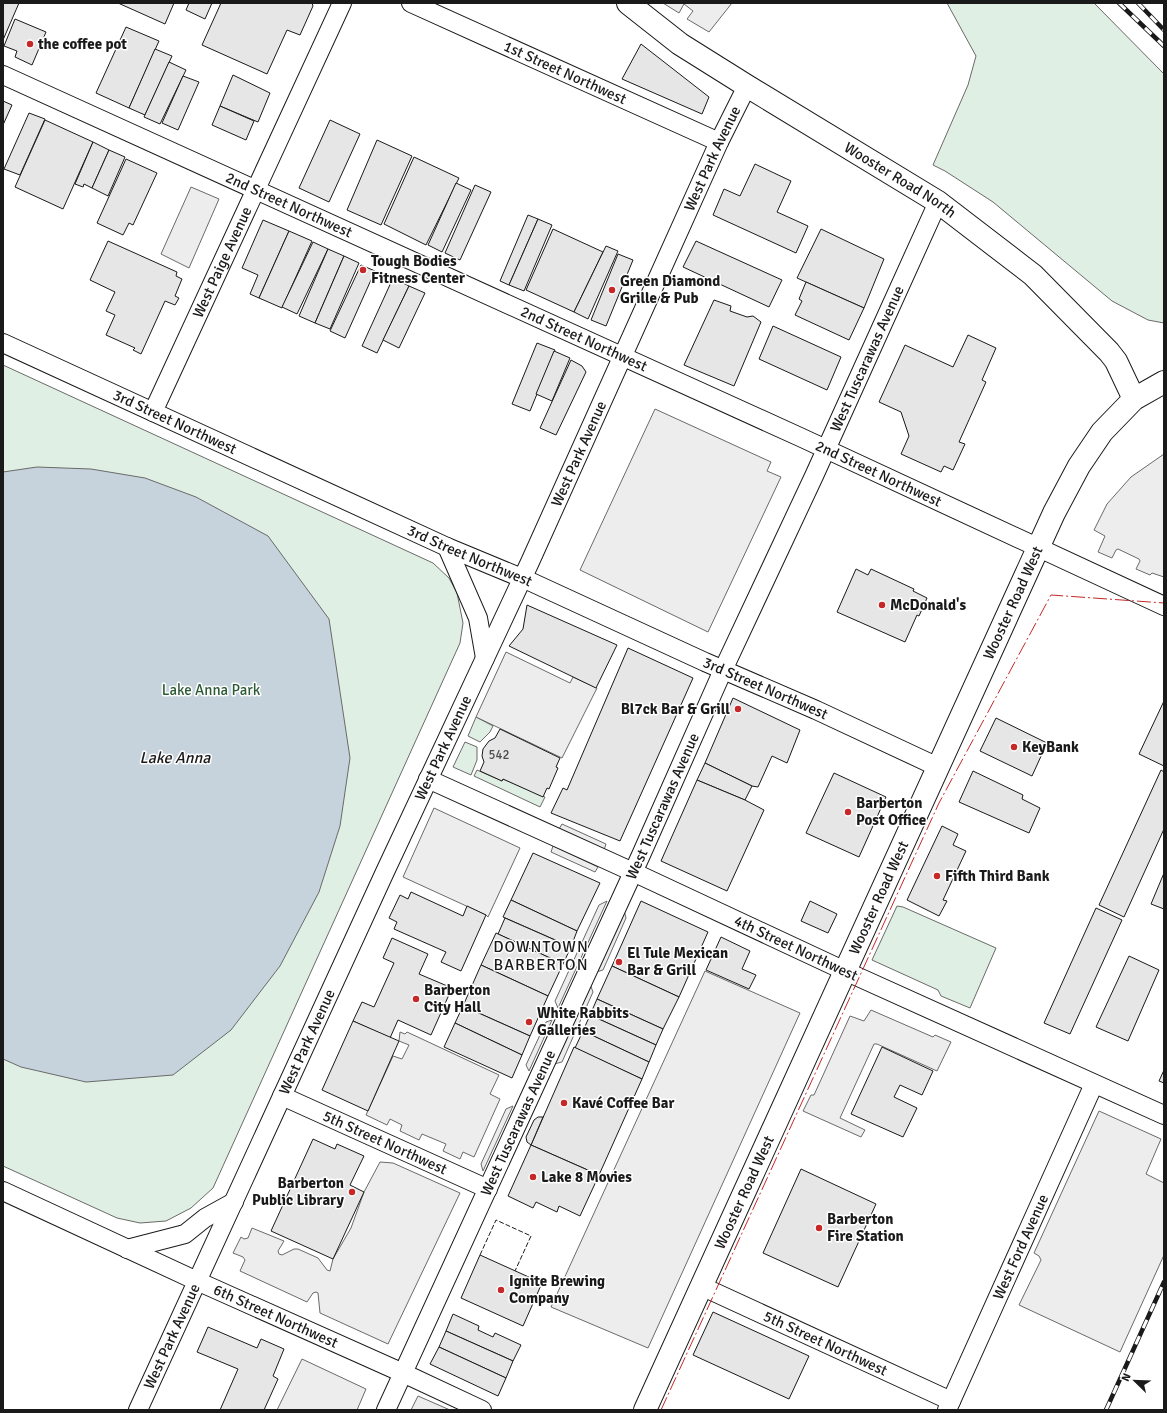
<svg xmlns="http://www.w3.org/2000/svg" width="1167" height="1413" font-family="Signika,sans-serif">
  <style>
    .green { fill: #e0efe3; stroke: #6a6a6a }
    .parking { fill: #ededed; stroke: #6a6a6a }
    .water { fill: #c6d2dc; stroke: #6a6a6a }
    .building { fill: #e6e6e6; stroke: #1a1a1a }
    .lines { fill: none; stroke-linecap: round; stroke-linejoin: round }
    .minor-casing { stroke: #1a1a1a; stroke-width: 20 }
    .major-casing { stroke: #1a1a1a; stroke-width: 24 }
    .minor { stroke: #fff; stroke-width: 18 }
    .major { stroke: #fff; stroke-width: 22 }
    .rail-casing { stroke: #1a1a1a; stroke-width: 4.5 }
    .rail { stroke: #fff; stroke-width: 3; stroke-dasharray: 9; stroke-linecap: butt }
    .fence { stroke: #1a1a1a; stroke-width: 1; stroke-dasharray: 5 2; stroke-linecap: butt }
    .power { stroke: #c62828; stroke-width: 1; stroke-dasharray: 14 3 2 3; stroke-linecap: butt }
    .poi-dot { fill: #c62828; stroke: #fff; stroke-width: 1.5 }
    .labels { text-anchor: middle; stroke-width: 3; stroke-linejoin: round; paint-order: stroke }
    .number-label { font-size: 13px; fill: #4d4d4d }
    .poi-label { font-size: 15px; font-weight: bold; fill: #1a1a1a; stroke: #fff; text-anchor: start }
    .street-label { font-size: 15px; fill: #1a1a1a; stroke: #fff }
    .park-label { font-size: 15px; fill: #2b5a34; stroke: #fff }
    .water-label { font-size: 16px; font-style: italic; fill: #1a1a1a; stroke: #fff }
    .neighbourhood-label { font-size: 16px; letter-spacing: 1px; fill: #1a1a1a; stroke: #fff }
  </style>
  <rect width="100%" height="100%" fill="#fff"/>
  <g class="green">
    <path d="M947 3H1094L1164 74V323L1148 320 1112 301 993 202 945 171 933 165 968 85 976 56Z"/>
    <path d="M3 365 433 563 449 578 457 593 463 623 460 643 213 1188 191 1208 166 1221 140 1223 117 1218 3 1166Z"/>
    <path d="M476 717 493 726 490 732 480 742 468 736Z"/>
    <path d="M465 742 477 747V760L471 775 453 767Z"/>
    <path d="M477 770 502 781 503 779 545 797 540 807 474 776Z"/>
    <path d="M897 906 903 907 996 948 970 1008 941 996 938 990 872 960Z"/>
  </g>
  <g class="parking">
    <path d="M663 3H732L709 32 687 19 693 11 684 4 679 13Z"/>
    <path d="M191 187 219 199 189 268 161 254Z"/>
    <path d="M655 409 771 462 767 471 781 477 708 632 580 570Z"/>
    <path d="M1164 454V577L1152 573 1150 575 1136 569 1140 561 1139 559 1118 549 1116 550 1112 558 1098 552 1105 536 1094 530 1107 504 1131 477Z"/>
    <path d="M506 652 570 683 573 677 597 688 562 758 476 717Z"/>
    <path d="M434 808 520 848 488 917 486 915 403 877Z"/>
    <path d="M562 824 606 844 604 850 559 829Z"/>
    <path d="M553 846 598 867 595 872 551 852Z"/>
    <path d="M607 901 558 1008 555 1001 599 905Z"/>
    <path d="M624 910 626 918 603 970 596 972Z"/>
    <path d="M705 971 800 1013 648 1348 551 1307Z"/>
    <path d="M590 984 593 992 562 1062 554 1064Z"/>
    <path d="M871 1010 933 1037 935 1035 951 1042 937 1071 877 1044H874L840 1118 865 1130 861 1137 803 1111 811 1095H814L850 1016 864 1021Z"/>
    <path d="M552 1020 529 1071 526 1065 546 1022Z"/>
    <path d="M400 1032 405 1034 407 1032 499 1075 490 1094 500 1099 474 1157 463 1152 460 1159 443 1151 446 1144 422 1134 419 1140 400 1131 402 1125 390 1119 387 1125 366 1115 393 1056 402 1059 409 1045 399 1041Z"/>
    <path d="M513 1106 483 1171 481 1164 506 1109Z"/>
    <path d="M1099 1111 1161 1139 1146 1174 1164 1183V1255L1120 1352 1019 1305 1041 1260 1039 1256 1034 1253Z"/>
    <path d="M380 1162 393 1163 460 1193 388 1344 320 1313 318 1293 316 1292 313 1293 307 1302 240 1271 245 1260 243 1257 233 1253 241 1237 244 1239 248 1238 252 1228 284 1241 278 1251 279 1254 282 1255 294 1249H298L318 1258 327 1270 330 1271 333 1259 351 1228 364 1192Z"/>
    <path d="M302 1359 366 1389 357 1410H277Z"/>
    <path d="M418 1396 450 1410H411Z"/>
  </g>
  <path class="water" d="M37 467 91 469 145 478 196 497 268 536 329 619 350 758 340 826 319 892 280 966 231 1030 173 1075 86 1082 21 1067 3 1059V472Z"/>
  <g class="building">
    <path d="M3 3H19L3 40Z"/>
    <path d="M118 3H174L165 24Z"/>
    <path d="M189 3H212L205 19 186 10Z"/>
    <path d="M221 3H312L313 6 300 35 287 30 267 74 202 45Z"/>
    <path d="M15 19 46 32 32 65 15 57 17 51 4 46Z"/>
    <path d="M126 27 159 41 129 108 96 93Z"/>
    <path d="M641 44 709 97 702 114 622 79Z"/>
    <path d="M155 49 172 56 145 115 129 108Z"/>
    <path d="M169 62 186 70 160 124 144 117Z"/>
    <path d="M233 75 270 93 258 122 220 106Z"/>
    <path d="M183 76 199 82 178 130 162 123Z"/>
    <path d="M3 101 12 105 3 125Z"/>
    <path d="M220 106 254 121 246 140 212 125Z"/>
    <path d="M29 113 45 119 20 175 4 169Z"/>
    <path d="M45 120 93 142 63 209 15 187Z"/>
    <path d="M330 120 360 134 329 202 299 188Z"/>
    <path d="M377 140 412 156 381 225 347 210Z"/>
    <path d="M93 142 109 150 92 188 84 184 83 187 75 184Z"/>
    <path d="M109 150 125 157 108 196 92 188Z"/>
    <path d="M414 157 459 178 426 245 384 224Z"/>
    <path d="M126 159 157 173 133 225 129 223 123 235 97 223Z"/>
    <path d="M755 164 791 181 777 212 808 226 796 253 713 215 724 189 740 196Z"/>
    <path d="M456 183 471 190 442 252 428 245Z"/>
    <path d="M475 185 491 192 460 260 445 253Z"/>
    <path d="M528 215 538 219 509 285 500 281Z"/>
    <path d="M538 219 552 225 524 291 509 285Z"/>
    <path d="M263 220 289 231 259 298 250 294 258 275 242 268Z"/>
    <path d="M553 229 603 252 574 312 526 290Z"/>
    <path d="M821 229 884 259 864 308 797 278Z"/>
    <path d="M289 231 312 241 282 308 259 298Z"/>
    <path d="M108 241 177 272 176 276 182 279 175 296 179 298 175 305 165 301 141 354 133 350 135 348 106 335 115 315 106 311 115 292 90 280Z"/>
    <path d="M696 241 782 280 769 307 683 267Z"/>
    <path d="M313 242 328 249 297 314 282 307Z"/>
    <path d="M606 246 618 251 588 319 574 312Z"/>
    <path d="M328 249 344 256 315 323 299 316Z"/>
    <path d="M618 254 633 260 606 326 591 320Z"/>
    <path d="M344 256 359 263 330 329 315 323Z"/>
    <path d="M361 265 375 271 345 338 330 331Z"/>
    <path d="M393 278 409 286 377 353 362 346Z"/>
    <path d="M806 282 864 308 849 340 795 315 802 301 799 299Z"/>
    <path d="M409 286 425 293 399 348 383 340Z"/>
    <path d="M714 300 731 306 730 311 747 317 753 316 761 322 734 386 684 365Z"/>
    <path d="M773 326 841 357 827 390 759 359Z"/>
    <path d="M968 335 996 348 982 380 986 382 959 442 965 444 953 470 944 466 941 472 901 454 909 436 901 412 879 402 905 345 953 367Z"/>
    <path d="M537 343 555 350 530 411 512 404Z"/>
    <path d="M554 351 570 358 552 401 536 394Z"/>
    <path d="M571 360 582 366 586 372 556 435 540 428Z"/>
    <path d="M856 569 868 575 871 569 914 589 913 591 927 598 919 616 917 615 905 642 837 612Z"/>
    <path d="M527 605 617 645 596 688 509 646 523 629Z"/>
    <path d="M628 648 693 678 620 841 551 813 563 788 567 790Z"/>
    <path d="M733 698 800 730 787 763 772 756 758 787 752 786 705 763Z"/>
    <path d="M1164 701V766L1139 754Z"/>
    <path d="M996 718 1047 743 1032 776 980 751Z"/>
    <path d="M500 729 560 758 556 767 558 768 549 789 547 788 543 797 503 779 502 781 480 771 484 762 482 756 483 749 489 741 495 738Z"/>
    <path d="M705 763 752 786 745 800 697 780Z"/>
    <path d="M1161 770 1164 772V829L1124 917 1099 905Z"/>
    <path d="M973 771 1023 795 1022 799 1040 808 1029 833 959 802Z"/>
    <path d="M834 773 886 797 859 857 806 833Z"/>
    <path d="M697 780 745 800 764 810 727 891 661 861Z"/>
    <path d="M942 826 958 834 953 845 966 851 943 900 947 901 939 916 907 900Z"/>
    <path d="M533 853 600 883 577 931 511 900Z"/>
    <path d="M1164 873V909L1151 904Z"/>
    <path d="M411 892 463 916 467 906 486 915 461 971 441 962 446 952 394 929 397 922 389 918 400 895 408 899Z"/>
    <path d="M511 900 577 931 571 947 503 917Z"/>
    <path d="M641 901 708 932 679 997 612 966Z"/>
    <path d="M810 901 837 914 828 933 801 921Z"/>
    <path d="M1096 908 1122 920 1070 1034 1044 1023Z"/>
    <path d="M505 918 571 947 563 964 498 934Z"/>
    <path d="M496 933 563 964 548 996 481 965Z"/>
    <path d="M721 937 750 951 742 969 756 975 749 989 706 970Z"/>
    <path d="M392 938 428 954 419 974 452 988 431 1035 398 1020 390 1038 353 1021 362 1002 374 1007 394 963 383 958Z"/>
    <path d="M1129 956 1159 970 1128 1041 1096 1027Z"/>
    <path d="M481 965 548 996 530 1036 463 1006Z"/>
    <path d="M612 966 679 997 663 1029 597 999Z"/>
    <path d="M597 999 663 1029 656 1045 590 1015Z"/>
    <path d="M463 1006 530 1036 522 1055 455 1023Z"/>
    <path d="M590 1015 656 1045 649 1062 583 1031Z"/>
    <path d="M353 1021 399 1041 368 1111 322 1090Z"/>
    <path d="M455 1023 522 1055 512 1078 444 1047Z"/>
    <path d="M583 1031 649 1062 642 1079 575 1048Z"/>
    <path d="M574 1047 642 1079 599 1175 531 1145Z"/>
    <path d="M882 1047 933 1071 922 1095 900 1085 894 1097 917 1108 903 1137 851 1114Z"/>
    <path d="M1164 1070V1083L1159 1081Z"/>
    <path d="M538 1117H543L531 1145 527 1142 526 1137 534 1120Z"/>
    <path d="M313 1139 335 1149 337 1144 364 1156 350 1185 364 1192 333 1259 271 1231Z"/>
    <path d="M531 1145 599 1175 580 1216 559 1206 557 1212 536 1202 533 1208 508 1196Z"/>
    <path d="M801 1169 876 1204 838 1287 763 1253Z"/>
    <path d="M480 1255 542 1283 523 1326 461 1298Z"/>
    <path d="M713 1312 809 1356 789 1399 693 1355Z"/>
    <path d="M453 1314 479 1326 478 1330 493 1337 495 1333 521 1345 513 1361 446 1331Z"/>
    <path d="M208 1327 257 1348 261 1339 284 1349 273 1376 278 1379 264 1410H220L238 1369 197 1352Z"/>
    <path d="M446 1331 513 1361 506 1378 439 1347Z"/>
    <path d="M439 1347 506 1378 498 1396 430 1364Z"/>
  </g>
  <g class="lines">
    <defs>
      <g id="minor">
        <path id="s1" d="M411 3 719 142"/>
        <path id="s2" d="M3 75 800 437 1164 606"/>
        <path id="s3" d="M3 343 447 547 529 581 705 662 816 710 938 767"/>
        <path id="s4" d="M153 412 342 3"/>
        <path d="M447 547 478 618 485 658"/>
        <path id="s5" d="M428 779 633 872 845 971 1164 1115"/>
        <path id="s6" d="M282 1096 488 1189"/>
        <path id="s7" d="M3 1191 197 1281 403 1373 482 1410"/>
        <path d="M127 1249 185 1234 205 1218 234 1202"/>
        <path id="s8" d="M701 1286 951 1401"/>
        <path id="s9" d="M138 1410 384 874 530 562 719 142 747 86"/>
        <path id="s10" d="M386 1410 641 855 723 670 814 476 938 202"/>
        <path id="s11" d="M947 1410 1094 1084"/>
      </g>
      <g id="major">
        <path id="s12" d="M628 3 680 44 747 86 938 202 1033 275 1109 352 1116 361 1134 399"/>
        <path id="s13" d="M645 1410 1054 513 1079 466 1102 432 1134 399 1164 382"/>
      </g>
    </defs>
    <use href="#minor" class="minor-casing"/>
    <use href="#major" class="major-casing"/>
    <use href="#minor" class="minor"/>
    <use href="#major" class="major"/>
    <defs>
      <g id="rail">
        <path d="M1119 3 1164 46"/>
        <path d="M1138 3 1164 30"/>
        <path d="M1106 1410 1164 1282"/>
      </g>
    </defs>
    <use href="#rail" class="rail-casing"/>
    <use href="#rail" class="rail"/>
    <path class="fence" d="M480 1255 496 1220 531 1236 515 1271"/>
    <path class="power" d="M661 1410 939 803 1051 595 1164 603"/>
  </g>
  <g class="poi-dot">
    <circle cx="30" cy="44" r="4"/>
    <circle cx="363" cy="270" r="4"/>
    <circle cx="612" cy="290" r="4"/>
    <circle cx="882" cy="605" r="4"/>
    <circle cx="738" cy="709" r="4"/>
    <circle cx="1014" cy="747" r="4"/>
    <circle cx="848" cy="812" r="4"/>
    <circle cx="937" cy="876" r="4"/>
    <circle cx="619" cy="962" r="4"/>
    <circle cx="416" cy="999" r="4"/>
    <circle cx="529" cy="1022" r="4"/>
    <circle cx="564" cy="1103" r="4"/>
    <circle cx="533" cy="1177" r="4"/>
    <circle cx="352" cy="1192" r="4"/>
    <circle cx="819" cy="1228" r="4"/>
    <circle cx="501" cy="1290" r="4"/>
  </g>
  <g class="labels">
    <g class="number-label">
      <text x="499" y="759">542</text>
    </g>
    <g class="poi-label">
      <text x="38" y="49">the coffee pot</text>
      <text x="371" y="266">Tough Bodies<tspan x="371" dy="17">Fitness Center</tspan></text>
      <text x="620" y="286">Green Diamond<tspan x="620" dy="17">Grille &amp; Pub</tspan></text>
      <text x="890" y="610">McDonald's</text>
      <text x="730" y="714" text-anchor="end">Bl7ck Bar &amp; Grill</text>
      <text x="1022" y="752">KeyBank</text>
      <text x="856" y="808">Barberton<tspan x="856" dy="17">Post Office</tspan></text>
      <text x="945" y="881">Fifth Third Bank</text>
      <text x="627" y="958">El Tule Mexican<tspan x="627" dy="17">Bar &amp; Grill</tspan></text>
      <text x="424" y="995">Barberton<tspan x="424" dy="17">City Hall</tspan></text>
      <text x="537" y="1018">White Rabbits<tspan x="537" dy="17">Galleries</tspan></text>
      <text x="572" y="1108">Kavé Coffee Bar</text>
      <text x="541" y="1182">Lake 8 Movies</text>
      <text x="344" y="1188" text-anchor="end">Barberton<tspan x="344" dy="17">Public Library</tspan></text>
      <text x="827" y="1224">Barberton<tspan x="827" dy="17">Fire Station</tspan></text>
      <text x="509" y="1286">Ignite Brewing<tspan x="509" dy="17">Company</tspan></text>
    </g>
    <g class="street-label">
      <text dy="5" stroke="none"><textPath href="#s1" startOffset="169">1st Street Northwest</textPath></text>
      <text dy="5" stroke="none"><textPath href="#s9" startOffset="1377">West Park Avenue</textPath></text>
      <text dy="5" stroke="none"><textPath href="#s12" startOffset="325">Wooster Road North</textPath></text>
      <text dy="5" stroke="none"><textPath href="#s2" startOffset="314">2nd Street Northwest</textPath></text>
      <text dy="5" stroke="none"><textPath href="#s4" startOffset="165">West Paige Avenue</textPath></text>
      <text dy="5" stroke="none"><textPath href="#s2" startOffset="638">2nd Street Northwest</textPath></text>
      <text dy="5" stroke="none"><textPath href="#s10" startOffset="1156">West Tuscarawas Avenue</textPath></text>
      <text dy="5" stroke="none"><textPath href="#s3" startOffset="189">3rd Street Northwest</textPath></text>
      <text dy="5" stroke="none"><textPath href="#s9" startOffset="1053">West Park Avenue</textPath></text>
      <text dy="5" stroke="none"><textPath href="#s2" startOffset="962">2nd Street Northwest</textPath></text>
      <text dy="5" stroke="none"><textPath href="#s3" startOffset="513">3rd Street Northwest</textPath></text>
      <text dy="5" stroke="none"><textPath href="#s13" startOffset="887">Wooster Road West</textPath></text>
      <text dy="5" stroke="none"><textPath href="#s3" startOffset="837">3rd Street Northwest</textPath></text>
      <text dy="5" stroke="none"><textPath href="#s9" startOffset="729">West Park Avenue</textPath></text>
      <text dy="5" stroke="none"><textPath href="#s10" startOffset="664">West Tuscarawas Avenue</textPath></text>
      <text dy="5" stroke="none"><textPath href="#s13" startOffset="563">Wooster Road West</textPath></text>
      <text dy="5" stroke="none"><textPath href="#s5" startOffset="405">4th Street Northwest</textPath></text>
      <text dy="5" stroke="none"><textPath href="#s9" startOffset="405">West Park Avenue</textPath></text>
      <text dy="5" stroke="none"><textPath href="#s10" startOffset="316">West Tuscarawas Avenue</textPath></text>
      <text dy="5" stroke="none"><textPath href="#s6" startOffset="113">5th Street Northwest</textPath></text>
      <text dy="5" stroke="none"><textPath href="#s13" startOffset="239">Wooster Road West</textPath></text>
      <text dy="5" stroke="none"><textPath href="#s11" startOffset="179">West Ford Avenue</textPath></text>
      <text dy="5" stroke="none"><textPath href="#s7" startOffset="300">6th Street Northwest</textPath></text>
      <text dy="5" stroke="none"><textPath href="#s9" startOffset="81">West Park Avenue</textPath></text>
      <text dy="5" stroke="none"><textPath href="#s8" startOffset="137">5th Street Northwest</textPath></text>
    </g>
    <g class="park-label">
      <text x="211" y="695">Lake Anna Park</text>
    </g>
    <g class="water-label">
      <text x="175" y="763">Lake Anna</text>
    </g>
    <g class="neighbourhood-label">
      <text x="541" y="952">DOWNTOWN<tspan x="541" dy="18">BARBERTON</tspan></text>
    </g>
  </g>
  <rect width="1167" height="1413" fill="none" stroke="#1a1a1a" stroke-width="8"/>
  <g transform="translate(1135 1381) rotate(293)" stroke="#ffffff" stroke-width="3" paint-order="stroke">
  <path d="M0-3L7 15L0 10L-7 15Z" fill="#1a1a1a"/>
  <text y="-6" font-size="11" font-weight="bold" text-anchor="middle" fill="#1a1a1a">N</text>
  </g>
</svg>
